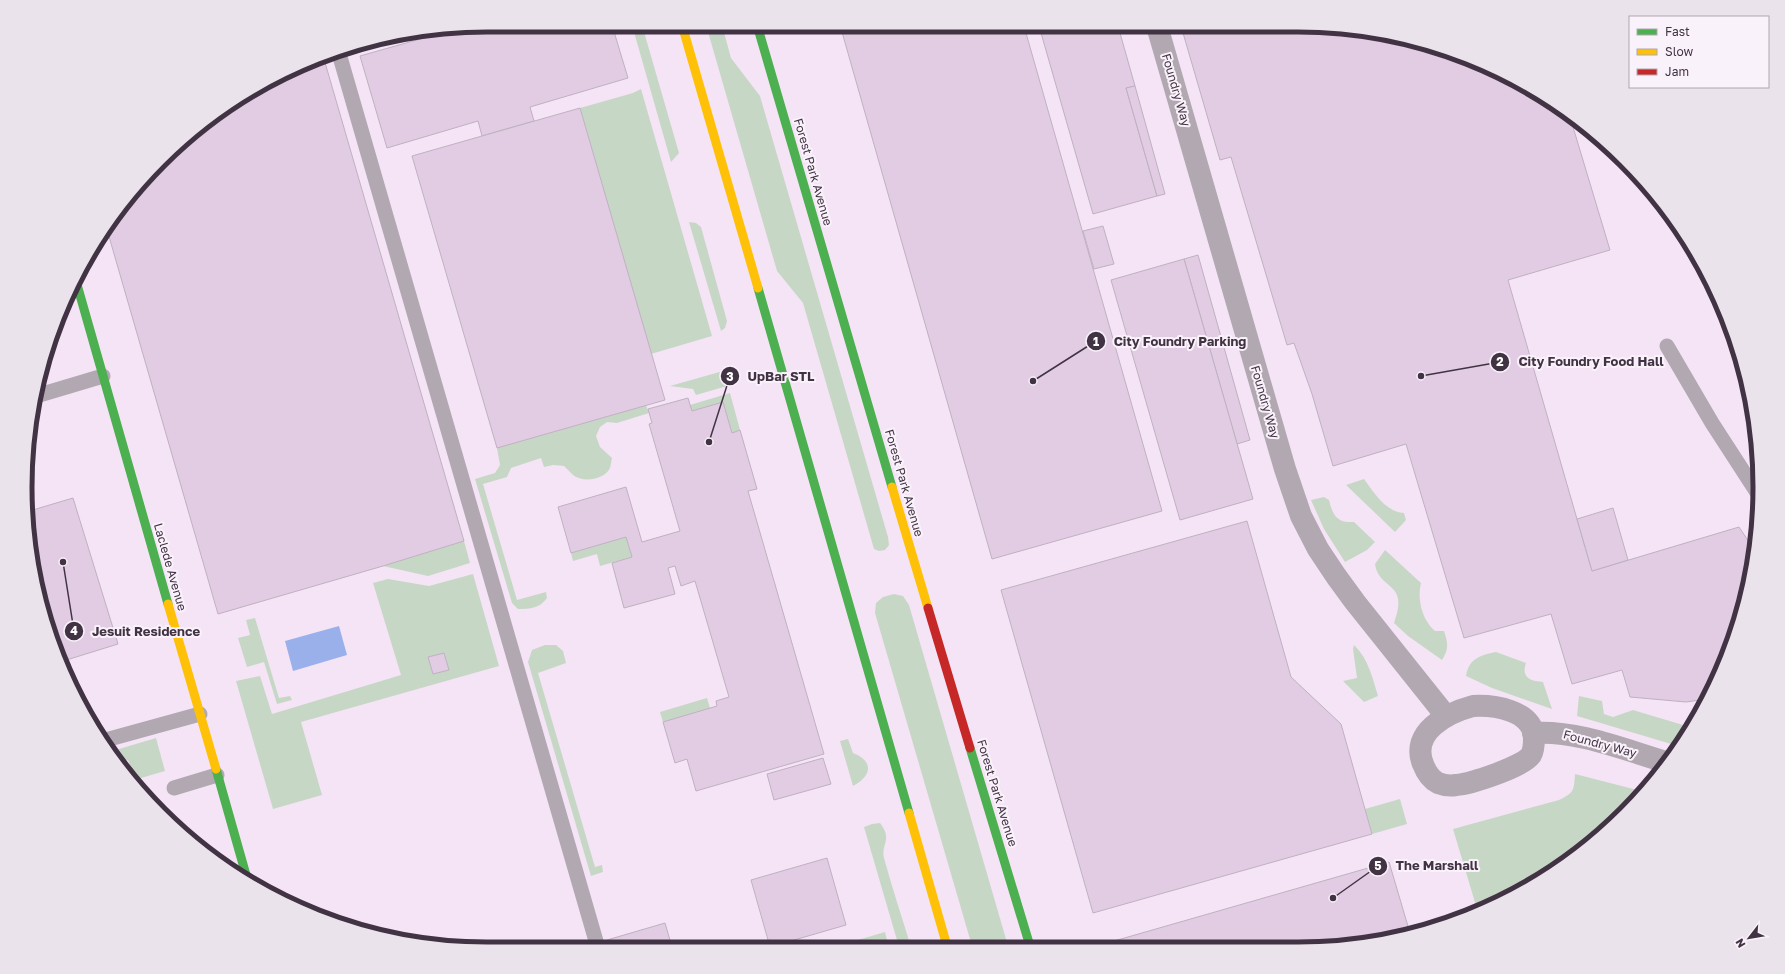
<svg xmlns="http://www.w3.org/2000/svg" width="1785" height="974" font-family="'Golos Text',sans-serif">
  <style>
    .green { fill: #c7d7c6 }
    .water { fill: #9ab0eb }
    .building { fill: #e1cce3; stroke: #bfb1c1 }
    .lines { fill: none; stroke-linecap: round; stroke-linejoin: round }
    .lane { stroke: #b1a8b1; stroke-width: 15 }
    .street { stroke: #b1a8b1; stroke-width: 22 }
    .fast { stroke: #4caf50; stroke-width: 9 }
    .slow { stroke: #ffc107; stroke-width: 9 }
    .jam { stroke: #c62828; stroke-width: 9 }
    .labels { text-anchor: middle; stroke-width: 4; stroke-linejoin: round; paint-order: stroke }
    .street-label { font-size: 12px; fill: #423344; stroke: #faf2fb }
    .rim { fill: none; stroke: #423344; stroke-width: 5 }
    .leader { fill: none; stroke: #423344; stroke-width: 1.5 }
    .callout-dot { fill: #423344; stroke: #faf2fb; stroke-width: 1.5 }
    .mark-label { font-size: 12px; text-anchor: middle; font-weight: bold; fill: #fff }
    .callout-label { font-size: 13px; text-anchor: middle; font-weight: bold; fill: #423344; stroke: #faf2fb; stroke-width: 4; stroke-linejoin: round; paint-order: stroke }
  </style>
  <rect width="100%" height="100%" fill="#f5e4f6"/>
  <g class="green">
    <path d="M632 25H642L679 153 671 162Z"/>
    <path d="M706 25H722L731 58 760 96 888 537 889 545 885 550 879 551 874 549 803 303 777 271Z"/>
    <path d="M641 89 712 336 651 354 580 108 633 93Z"/>
    <path d="M689 222 696 223 701 227 727 321 725 328 721 331Z"/>
    <path d="M723 371 727 386 696 395 693 389 670 386Z"/>
    <path d="M730 393 740 430 732 433 723 402 692 411 690 405Z"/>
    <path d="M646 405 649 413 617 423 607 422 600 427 596 436 600 447 612 458C611 461 611 465 610 468 604 480 583 483 573 475 570 472 567 469 564 466L553 465 544 467 541 458 511 468 507 477 483 484 517 600 546 592 547 598C540 608 530 609 518 609L512 603 475 479 495 473 500 465 497 448Z"/>
    <path d="M1364 479C1374 493 1386 512 1404 513L1406 520 1395 532 1346 485Z"/>
    <path d="M1324 497 1329 500C1333 516 1337 523 1354 522L1375 542 1367 550 1345 562 1324 529 1311 500Z"/>
    <path d="M626 537 632 557 600 566 597 554 573 561 571 553Z"/>
    <path d="M464 541 470 563 428 576 383 566Z"/>
    <path d="M1385 550 1421 583C1417 599 1422 620 1435 631H1444C1448 643 1449 649 1442 660L1408 636 1394 623C1410 581 1379 591 1375 564Z"/>
    <path d="M473 574 499 666 301 722 322 795 273 809 236 681 260 676 272 714 401 675 373 583 388 579 429 586Z"/>
    <path d="M894 594 903 596 909 605 1008 946H972L875 613 876 603 883 597Z"/>
    <path d="M255 618 279 698 290 696 292 700 277 704 264 662 247 667 238 638 250 635 246 620Z"/>
    <path d="M545 645H556L563 651 566 663 538 673 595 867 602 865 603 872 591 876 528 662 532 650Z"/>
    <path d="M1354 645C1368 658 1373 679 1378 696L1364 702 1343 681 1357 678 1353 649Z"/>
    <path d="M1496 652 1526 663C1521 678 1530 681 1543 682L1552 709 1492 688 1466 676C1469 658 1481 655 1496 652Z"/>
    <path d="M1579 696 1602 701 1604 714 1613 717 1633 710 1683 725 1678 746 1577 716Z"/>
    <path d="M707 698 710 708 663 722 660 712Z"/>
    <path d="M156 738 165 771 141 778C132 777 131 767 128 760L118 763 109 752Z"/>
    <path d="M848 739 853 753C874 761 872 776 853 786L840 741Z"/>
    <path d="M1575 774 1645 792 1554 871 1477 909 1453 829 1559 800C1574 793 1574 790 1575 774Z"/>
    <path d="M1400 799 1407 824 1372 834 1365 809Z"/>
    <path d="M880 823C893 840 881 843 884 858 892 888 902 917 911 947H899L864 827 872 824Z"/>
    <path d="M885 932 887 940 865 947H834Z"/>
  </g>
  <path class="water" d="M339 626 347 655 293 671 285 641Z"/>
  <g class="building">
    <path d="M487 25H612L628 78 530 107 534 121 482 136 478 121 387 148 360 56 459 28Z"/>
    <path d="M840 25 1024 26 1162 511 992 559Z"/>
    <path d="M1039 26H1118L1135 86 1126 88 1157 196 1093 214Z"/>
    <path d="M1118 26H1133L1119 30Z"/>
    <path d="M1181 26H1328L1418 41 1529 87 1570 117 1610 250 1508 280 1592 571 1739 527 1755 551 1736 635 1707 699 1686 702 1630 697 1622 670 1572 684 1551 614 1464 638 1406 444 1333 466 1312 394 1294 343 1287 345 1231 157 1220 160Z"/>
    <path d="M324 59 464 541 383 566 218 614 106 226 140 182 206 121 256 87 306 64Z"/>
    <path d="M1135 86 1165 194 1157 196 1126 88Z"/>
    <path d="M580 108 665 400 497 448 412 156Z"/>
    <path d="M1103 226 1114 264 1094 269 1083 231Z"/>
    <path d="M1198 255 1250 440 1237 444 1184 259Z"/>
    <path d="M1184 259 1253 499 1180 520 1111 280Z"/>
    <path d="M688 398 692 411 723 402 732 433 740 430 757 489 748 491 824 754 696 791 687 759 675 763 663 722 717 706 716 701 729 697 695 581 681 586 675 566 668 568 675 594 624 608 612 563 632 557 626 537 571 553 558 507 626 487 642 542 680 531 649 424 652 423 648 409Z"/>
    <path d="M73 498 118 644 60 662 41 606 26 512Z"/>
    <path d="M1613 508 1628 560 1592 571 1577 519Z"/>
    <path d="M1247 521 1291 677 1341 724 1372 834 1093 913 1001 590Z"/>
    <path d="M444 653 449 670 433 674 428 657Z"/>
    <path d="M823 758 831 784 774 800 767 774Z"/>
    <path d="M827 858 846 925 770 947 751 880Z"/>
    <path d="M1389 862 1410 933 1358 945 1115 946 1114 941Z"/>
    <path d="M665 923 672 947 610 948 607 940Z"/>
  </g>
  <g class="lines">
    <g class="lane">
      <path d="M338 50 598 948"/>
      <path d="M1667 346 1712 423 1758 494"/>
      <path d="M36 396 103 376"/>
      <path d="M102 741 200 714"/>
      <path d="M174 788 217 775"/>
    </g>
    <g class="street">
      <path d="M1157 26 1285 469 1301 516 1318 549 1336 576 1355 602 1446 716"/>
      <path d="M1473 706C1494 705 1532 710 1534 737 1534 743 1534 750 1531 755 1523 767 1470 784 1456 785 1449 786 1443 785 1438 783 1430 779 1426 772 1423 764 1410 732 1447 713 1473 706Z"/>
      <path d="M1533 733C1577 730 1625 750 1666 762"/>
    </g>
    <g class="fast">
      <path d="M757 25 892 487"/>
      <path d="M76 281 168 604"/>
      <path d="M758 288 909 813"/>
      <path d="M970 748 1030 946"/>
      <path d="M216 769 248 882"/>
    </g>
    <g class="slow">
      <path d="M682 25 758 288"/>
      <path d="M892 487 928 608"/>
      <path d="M168 604 216 769"/>
      <path d="M909 813 947 946"/>
    </g>
    <path class="jam" d="M928 608 970 748"/>
  </g>
  <g class="labels">
    <g class="street-label">
      <text transform="translate(1176 90) rotate(74)" y="4">Foundry Way</text>
      <text transform="translate(813 172) rotate(74)" y="4">Forest Park Avenue</text>
      <text transform="translate(1265 402) rotate(74)" y="4">Foundry Way</text>
      <text transform="translate(904 483) rotate(74)" y="4">Forest Park Avenue</text>
      <text transform="translate(170 567) rotate(74)" y="4">Laclede Avenue</text>
      <text transform="translate(1600 744) rotate(15)" y="4">Foundry Way</text>
      <text transform="translate(997 793) rotate(73)" y="4">Forest Park Avenue</text>
    </g>
  </g>
  <path d="M0 0H1785V974H0ZM487 32H1298A455 455 0 0 1 1753 487V487A455 455 0 0 1 1298 942H487A455 455 0 0 1 32 487V487A455 455 0 0 1 487 32Z" fill="#ebe3ec" fill-rule="evenodd"/>
  <path class="rim" d="M487 32H1298A455 455 0 0 1 1753 487V487A455 455 0 0 1 1298 942H487A455 455 0 0 1 32 487V487A455 455 0 0 1 487 32Z"/>
  <path class="leader" d="M1033 381L1096 341M1421 376L1500 362M709 442L730 376M63 562L74 631M1333 898L1378 866"/>
  <g class="callout-dot">
    <circle cx="1033" cy="381" r="4"/>
    <circle cx="1421" cy="376" r="4"/>
    <circle cx="709" cy="442" r="4"/>
    <circle cx="63" cy="562" r="4"/>
    <circle cx="1333" cy="898" r="4"/>
    <circle cx="1096" cy="341" r="10"/>
    <circle cx="1500" cy="362" r="10"/>
    <circle cx="730" cy="376" r="10"/>
    <circle cx="74" cy="631" r="10"/>
    <circle cx="1378" cy="866" r="10"/>
  </g>
  <g class="mark-label">
    <text x="1096" y="346">1</text>
    <text x="1500" y="366">2</text>
    <text x="730" y="381">3</text>
    <text x="74" y="635">4</text>
    <text x="1378" y="870">5</text>
  </g>
  <g class="callout-label">
    <text x="1180" y="346">City Foundry Parking</text>
    <text x="1591" y="366">City Foundry Food Hall</text>
    <text x="781" y="381">UpBar STL</text>
    <text x="146" y="636">Jesuit Residence</text>
    <text x="1437" y="870">The Marshall</text>
  </g>
  <rect x="1629" y="16" width="140" height="72" fill="#faf2fb" stroke="#b0a6b2"/>
  <rect x="1637" y="29" width="20" height="6" fill="#4caf50" stroke="#b0a6b2"/>
  <text x="1665" y="36" font-size="12" fill="#423344">Fast</text>
  <rect x="1637" y="49" width="20" height="6" fill="#ffc107" stroke="#b0a6b2"/>
  <text x="1665" y="56" font-size="12" fill="#423344">Slow</text>
  <rect x="1637" y="69" width="20" height="6" fill="#c62828" stroke="#b0a6b2"/>
  <text x="1665" y="76" font-size="12" fill="#423344">Jam</text>
  <g transform="translate(1749 938) rotate(239)" stroke="#faf2fb" stroke-width="3" paint-order="stroke">
  <path d="M0-3L7 15L0 10L-7 15Z" fill="#423344"/>
  <text y="-6" font-size="11" font-weight="bold" text-anchor="middle" fill="#423344">N</text>
  </g>
</svg>
